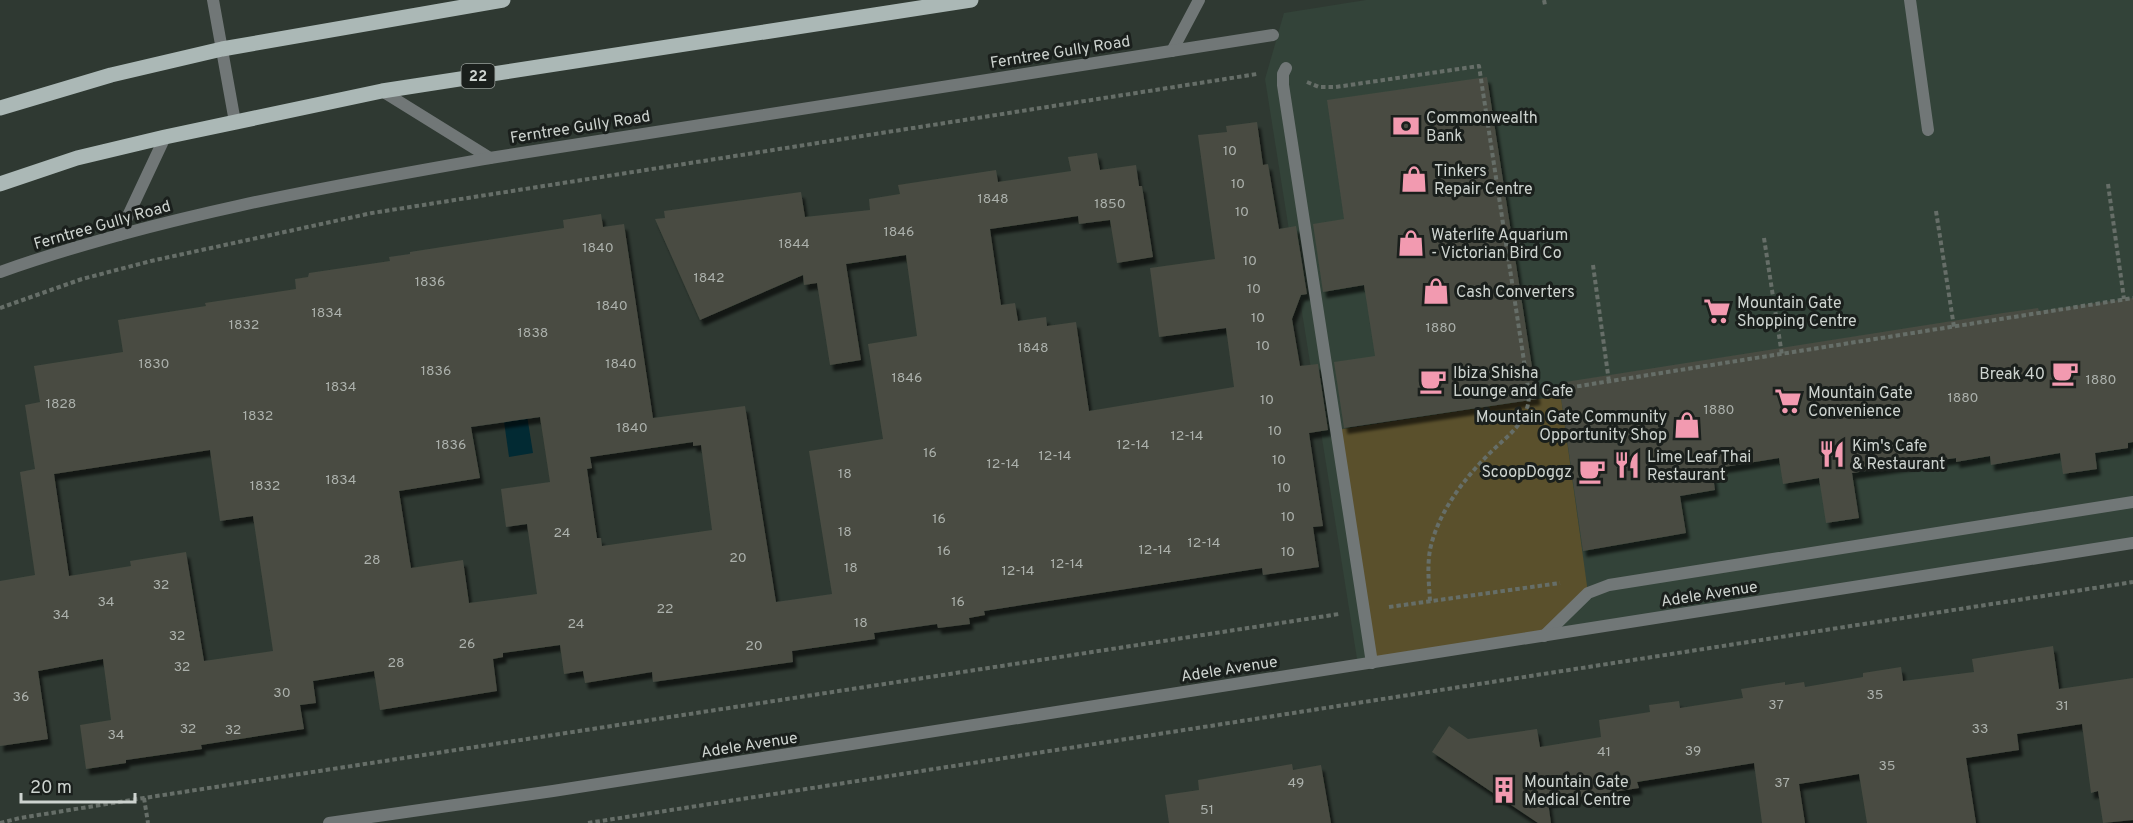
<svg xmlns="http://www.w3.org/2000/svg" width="2133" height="823" font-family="Overpass,sans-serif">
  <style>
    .built { fill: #334339 }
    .green { fill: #5a502c }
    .water { fill: #022a33 }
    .building { fill: #484c42; fill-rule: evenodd; filter: url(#shadow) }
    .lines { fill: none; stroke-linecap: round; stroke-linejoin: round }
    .path { stroke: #666e68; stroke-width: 4; stroke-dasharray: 4.5 3; stroke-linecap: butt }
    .lane { stroke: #717777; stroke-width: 12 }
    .street { stroke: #717777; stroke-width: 12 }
    .primary { stroke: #abb8b6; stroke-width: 15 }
    .labels { text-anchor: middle; stroke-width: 6; stroke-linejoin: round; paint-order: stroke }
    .number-label { font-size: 14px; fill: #acb1ac }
    .shield { fill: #1a1f1c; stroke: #979d99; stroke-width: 1.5 }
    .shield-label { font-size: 15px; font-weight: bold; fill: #cdd3cf }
    .street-label { font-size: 16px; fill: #cdd3cf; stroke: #1a1f1c }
    .poi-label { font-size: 16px; fill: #cdd3cf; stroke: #1a1f1c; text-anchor: start }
  </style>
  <defs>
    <filter id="shadow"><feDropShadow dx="3.5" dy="6" stdDeviation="1.5" flood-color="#0009"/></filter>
  </defs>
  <rect width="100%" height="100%" fill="#2f3932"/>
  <path class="built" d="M1366 0H2133V543L1358 665 1265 79 1284 13Z"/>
  <path class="green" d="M1561 397 1588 593 1544 636 1372 663 1336 430 1537 399Z"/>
  <path class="water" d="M525 403 533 453 509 457 502 407Z"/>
  <g class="building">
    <path d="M1487 77 1537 399 1344 428 1334 362 1375 356 1364 285 1323 292 1313 224 1344 219 1327 100Z"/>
    <path d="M1257 122 1263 165 1268 164 1279 229 1296 226 1307 294 1301 295 1292 319 1300 366 1318 364 1328 430 1309 433 1323 526 1313 527 1319 567 1263 575 1262 568 984 611 985 615 969 618 970 624 938 628 937 624 874 633 875 639 792 651 793 662 653 682 652 672 585 683 583 671 564 674 560 645 503 653V657L493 659 497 691 380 710 374 671 313 681 316 703 300 705 304 729 201 745 202 749 126 760V763L86 769 80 725 111 720 103 659 38 671 48 739 0 746V581L35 575 20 472 35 469 25 405 40 402 34 366 123 352 118 320 206 306 205 303 296 289 295 279 308 277 309 273 390 261 389 257 410 254V252L564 228 563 220 601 214 603 227 624 224 653 418 745 406 776 602 832 594 809 451 883 439 868 344 917 336 906 255 846 264 861 360 830 365 817 283 804 285 803 275 700 320 655 219 665 218 664 211 801 192 805 217 870 210 869 199 900 194 898 185 996 170 998 182 1071 171 1068 157 1097 153 1100 170 1136 165 1139 186H1142L1153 257 1117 263 1110 220 1079 224 1078 216 990 229 1001 305 1015 303 1018 321 1046 317 1047 326 1076 322 1089 411 1234 387 1226 328 1159 337 1150 268 1215 259 1198 135 1227 132 1226 126ZM540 417 550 482 501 489 506 527 527 524 537 594 469 603 463 560 411 568 399 491 480 478 471 427ZM693 442V446L701 445 712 530 602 546 601 538H597L587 469 592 468 590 457ZM210 450 220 521 253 516 273 651 204 661 186 552 130 561 131 566 69 576 54 474Z"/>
    <path d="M2133 298V442L2128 443V448L2095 453 2097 469 2063 474 2060 453 1991 465 1990 456 1956 462V458L1852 473 1859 518 1826 523 1819 478 1783 484 1779 458 1712 469 1715 490 1680 496 1686 533 1583 551 1559 383 2003 313 2038 308 2039 311Z"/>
    <path d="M2053 646 2059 689 2133 678V820L2103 823 2098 791 2091 793 2082 724 2017 734 2019 750 1966 758 1976 823H1867L1859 774 1799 784 1805 823H1762L1754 763 1637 782 1639 788 1548 802 1551 823H1538L1432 752 1449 726 1468 739 1537 729 1540 747 1601 737 1599 720 1650 712 1649 705 1679 701 1680 708 1743 698 1741 689 1785 682V685L1804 682 1805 687 1863 677V673L1901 667 1903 681 1974 672 1972 659Z"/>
    <path d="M1292 764 1293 770 1321 765 1331 823H1169L1165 795 1199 790 1198 780Z"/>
  </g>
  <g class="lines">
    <g class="path">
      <path d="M1544 0 1545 5"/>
      <path d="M1307 82 1319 87H1336L1479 66 1529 394 2133 298"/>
      <path d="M2108 184 2124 299"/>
      <path d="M1936 211 1954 327"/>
      <path d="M1764 238 1782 355"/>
      <path d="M1593 265 1609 382"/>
      <path d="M0 308 82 279 151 261 372 213 1257 74"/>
      <path d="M1430 601C1429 584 1427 567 1430 550 1437 515 1462 481 1487 456 1506 436 1529 424 1529 394"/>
      <path d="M1389 607 1560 583"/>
      <path d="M144 798 148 823"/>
      <path d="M0 823 20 818 144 798 1339 614"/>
      <path d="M588 823 2133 582"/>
    </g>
    <g class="lane">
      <path d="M213 0 235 122"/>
      <path d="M1910 0 1928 130"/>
      <path d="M1286 68 1283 74V85L1372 663"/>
      <path d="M1544 636 1588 593 1609 585 2133 502"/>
    </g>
    <g class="street">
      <path d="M1172 51 1199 0"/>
      <path d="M382 91 490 158"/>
      <path d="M119 235 165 137"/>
      <path d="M0 272C158 216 325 187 490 158L1273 35"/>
      <path d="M329 823 553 791 2133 543"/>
    </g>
    <g class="primary">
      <path d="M0 108 111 75 222 49 503 0"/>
      <path d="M0 184 77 158 165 137 382 91 971 0"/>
    </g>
  </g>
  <defs>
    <symbol id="bank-bare" viewBox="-9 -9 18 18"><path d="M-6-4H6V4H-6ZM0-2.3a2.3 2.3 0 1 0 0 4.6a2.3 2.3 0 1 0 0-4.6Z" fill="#f29ab0" stroke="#1a1f1c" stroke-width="2.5" paint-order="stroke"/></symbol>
    <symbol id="shop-bare" viewBox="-9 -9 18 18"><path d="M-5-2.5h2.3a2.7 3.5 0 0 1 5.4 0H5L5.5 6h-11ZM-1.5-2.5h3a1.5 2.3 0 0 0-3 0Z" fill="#f29ab0" stroke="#1a1f1c" stroke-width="2.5" paint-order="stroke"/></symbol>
    <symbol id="supermarket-bare" viewBox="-9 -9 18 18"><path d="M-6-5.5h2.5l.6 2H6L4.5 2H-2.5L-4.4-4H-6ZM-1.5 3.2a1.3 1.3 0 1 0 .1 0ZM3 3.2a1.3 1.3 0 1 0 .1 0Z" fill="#f29ab0" stroke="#1a1f1c" stroke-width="2.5" paint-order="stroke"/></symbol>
    <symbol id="cafe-bare" viewBox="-9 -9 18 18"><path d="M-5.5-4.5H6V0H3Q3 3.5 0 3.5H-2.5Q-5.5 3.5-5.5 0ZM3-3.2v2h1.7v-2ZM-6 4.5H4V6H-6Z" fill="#f29ab0" stroke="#1a1f1c" stroke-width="2.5" paint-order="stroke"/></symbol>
    <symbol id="restaurant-bare" viewBox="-9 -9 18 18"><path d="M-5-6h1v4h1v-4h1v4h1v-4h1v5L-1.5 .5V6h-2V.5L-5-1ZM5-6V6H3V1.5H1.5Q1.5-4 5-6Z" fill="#f29ab0" stroke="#1a1f1c" stroke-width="2.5" paint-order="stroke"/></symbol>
    <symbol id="building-bare" viewBox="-9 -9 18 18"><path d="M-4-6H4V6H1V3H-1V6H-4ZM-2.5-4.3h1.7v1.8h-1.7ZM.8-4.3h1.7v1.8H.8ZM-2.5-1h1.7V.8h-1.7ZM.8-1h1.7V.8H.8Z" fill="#f29ab0" stroke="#1a1f1c" stroke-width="2.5" paint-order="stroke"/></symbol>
  </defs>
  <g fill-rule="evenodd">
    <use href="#bank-bare" x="1387" y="107" width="38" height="38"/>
    <use href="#shop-bare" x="1395" y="160" width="38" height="38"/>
    <use href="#shop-bare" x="1392" y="224" width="38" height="38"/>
    <use href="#shop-bare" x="1417" y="272" width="38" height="38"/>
    <use href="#supermarket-bare" x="1698" y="292" width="38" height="38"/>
    <use href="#cafe-bare" x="2046" y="354" width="38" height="38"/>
    <use href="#cafe-bare" x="1414" y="362" width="38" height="38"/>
    <use href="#supermarket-bare" x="1769" y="382" width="38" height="38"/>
    <use href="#shop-bare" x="1668" y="406" width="38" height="38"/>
    <use href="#restaurant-bare" x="1813" y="435" width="38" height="38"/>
    <use href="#restaurant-bare" x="1608" y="446" width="38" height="38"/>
    <use href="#cafe-bare" x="1573" y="452" width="38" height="38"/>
    <use href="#building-bare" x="1485" y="771" width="38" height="38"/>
  </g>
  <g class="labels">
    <g class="number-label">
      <text x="1230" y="155">10</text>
      <text x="1238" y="188">10</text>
      <text x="993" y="203">1848</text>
      <text x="1110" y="208">1850</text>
      <text x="1242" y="216">10</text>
      <text x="899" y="236">1846</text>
      <text x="794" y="248">1844</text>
      <text x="598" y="252">1840</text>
      <text x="1250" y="265">10</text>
      <text x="709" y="282">1842</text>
      <text x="430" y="286">1836</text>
      <text x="1254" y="293">10</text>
      <text x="612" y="310">1840</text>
      <text x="327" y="317">1834</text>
      <text x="1258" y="322">10</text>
      <text x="244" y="329">1832</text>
      <text x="1441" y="332">1880</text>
      <text x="533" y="337">1838</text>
      <text x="1263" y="350">10</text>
      <text x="1033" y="352">1848</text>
      <text x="154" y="368">1830</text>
      <text x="621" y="368">1840</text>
      <text x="436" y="375">1836</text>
      <text x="907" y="382">1846</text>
      <text x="2101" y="384">1880</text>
      <text x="341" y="391">1834</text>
      <text x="1963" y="402">1880</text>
      <text x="1267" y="404">10</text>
      <text x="61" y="408">1828</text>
      <text x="1719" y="414">1880</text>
      <text x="258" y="420">1832</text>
      <text x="632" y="432">1840</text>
      <text x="1275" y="435">10</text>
      <text x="1187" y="440">12-14</text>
      <text x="451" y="449">1836</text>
      <text x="1133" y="449">12-14</text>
      <text x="930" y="457">16</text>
      <text x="1055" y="460">12-14</text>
      <text x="1279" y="464">10</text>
      <text x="1003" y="468">12-14</text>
      <text x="845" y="478">18</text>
      <text x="341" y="484">1834</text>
      <text x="265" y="490">1832</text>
      <text x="1284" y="492">10</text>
      <text x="1288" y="521">10</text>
      <text x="939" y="523">16</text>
      <text x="845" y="536">18</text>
      <text x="562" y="537">24</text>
      <text x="1204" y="547">12-14</text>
      <text x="1155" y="554">12-14</text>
      <text x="944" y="555">16</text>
      <text x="1288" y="556">10</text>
      <text x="738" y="562">20</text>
      <text x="372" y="564">28</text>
      <text x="1067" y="568">12-14</text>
      <text x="851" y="572">18</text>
      <text x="1018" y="575">12-14</text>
      <text x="161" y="589">32</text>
      <text x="106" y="606">34</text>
      <text x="958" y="606">16</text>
      <text x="665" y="613">22</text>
      <text x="61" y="619">34</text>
      <text x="861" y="627">18</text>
      <text x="576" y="628">24</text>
      <text x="177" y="640">32</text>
      <text x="467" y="648">26</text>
      <text x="754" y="650">20</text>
      <text x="396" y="667">28</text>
      <text x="182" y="671">32</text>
      <text x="282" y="697">30</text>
      <text x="1875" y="699">35</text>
      <text x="21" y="701">36</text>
      <text x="1776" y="709">37</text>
      <text x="2062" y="710">31</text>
      <text x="188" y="733">32</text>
      <text x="1980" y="733">33</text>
      <text x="233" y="734">32</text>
      <text x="116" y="739">34</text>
      <text x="1693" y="755">39</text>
      <text x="1604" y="756">41</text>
      <text x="1887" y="770">35</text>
      <text x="1296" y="787">49</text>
      <text x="1782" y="787">37</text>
      <text x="1207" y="814">51</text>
    </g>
    <rect class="shield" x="461.5" y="64" width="33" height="24" rx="4.5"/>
    <g class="shield-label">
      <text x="478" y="81">22</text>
    </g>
    <g class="street-label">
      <text transform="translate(1060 51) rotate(-9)" y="6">Ferntree Gully Road</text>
      <text transform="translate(580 126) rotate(-9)" y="6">Ferntree Gully Road</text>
      <text transform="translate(102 224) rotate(-16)" y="6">Ferntree Gully Road</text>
      <text transform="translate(1709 593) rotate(-9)" y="6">Adele Avenue</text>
      <text transform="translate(1229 668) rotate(-9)" y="6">Adele Avenue</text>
      <text transform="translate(749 744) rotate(-9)" y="6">Adele Avenue</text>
    </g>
    <g class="poi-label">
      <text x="1426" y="123">Commonwealth<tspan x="1426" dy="18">Bank</tspan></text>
      <text x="1434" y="176">Tinkers<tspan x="1434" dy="18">Repair Centre</tspan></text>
      <text x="1431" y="240">Waterlife Aquarium<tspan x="1431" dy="18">- Victorian Bird Co</tspan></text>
      <text x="1456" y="297">Cash Converters</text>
      <text x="1737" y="308">Mountain Gate<tspan x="1737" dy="18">Shopping Centre</tspan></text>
      <text x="1453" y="378">Ibiza Shisha<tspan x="1453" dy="18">Lounge and Cafe</tspan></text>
      <text x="2045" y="379" text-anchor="end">Break 40</text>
      <text x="1808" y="398">Mountain Gate<tspan x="1808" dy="18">Convenience</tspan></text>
      <text x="1667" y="422" text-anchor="end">Mountain Gate Community<tspan x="1667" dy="18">Opportunity Shop</tspan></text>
      <text x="1852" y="451">Kim's Cafe<tspan x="1852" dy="18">&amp; Restaurant</tspan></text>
      <text x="1647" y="462">Lime Leaf Thai<tspan x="1647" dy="18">Restaurant</tspan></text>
      <text x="1572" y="477" text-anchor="end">ScoopDoggz</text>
      <text x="1524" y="787">Mountain Gate<tspan x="1524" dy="18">Medical Centre</tspan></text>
    </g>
  </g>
  <path d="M21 793v9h114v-9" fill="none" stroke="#cdd3cf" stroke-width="3"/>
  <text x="30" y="793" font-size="18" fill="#cdd3cf" stroke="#1a1f1c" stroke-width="4.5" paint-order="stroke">20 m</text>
</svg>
